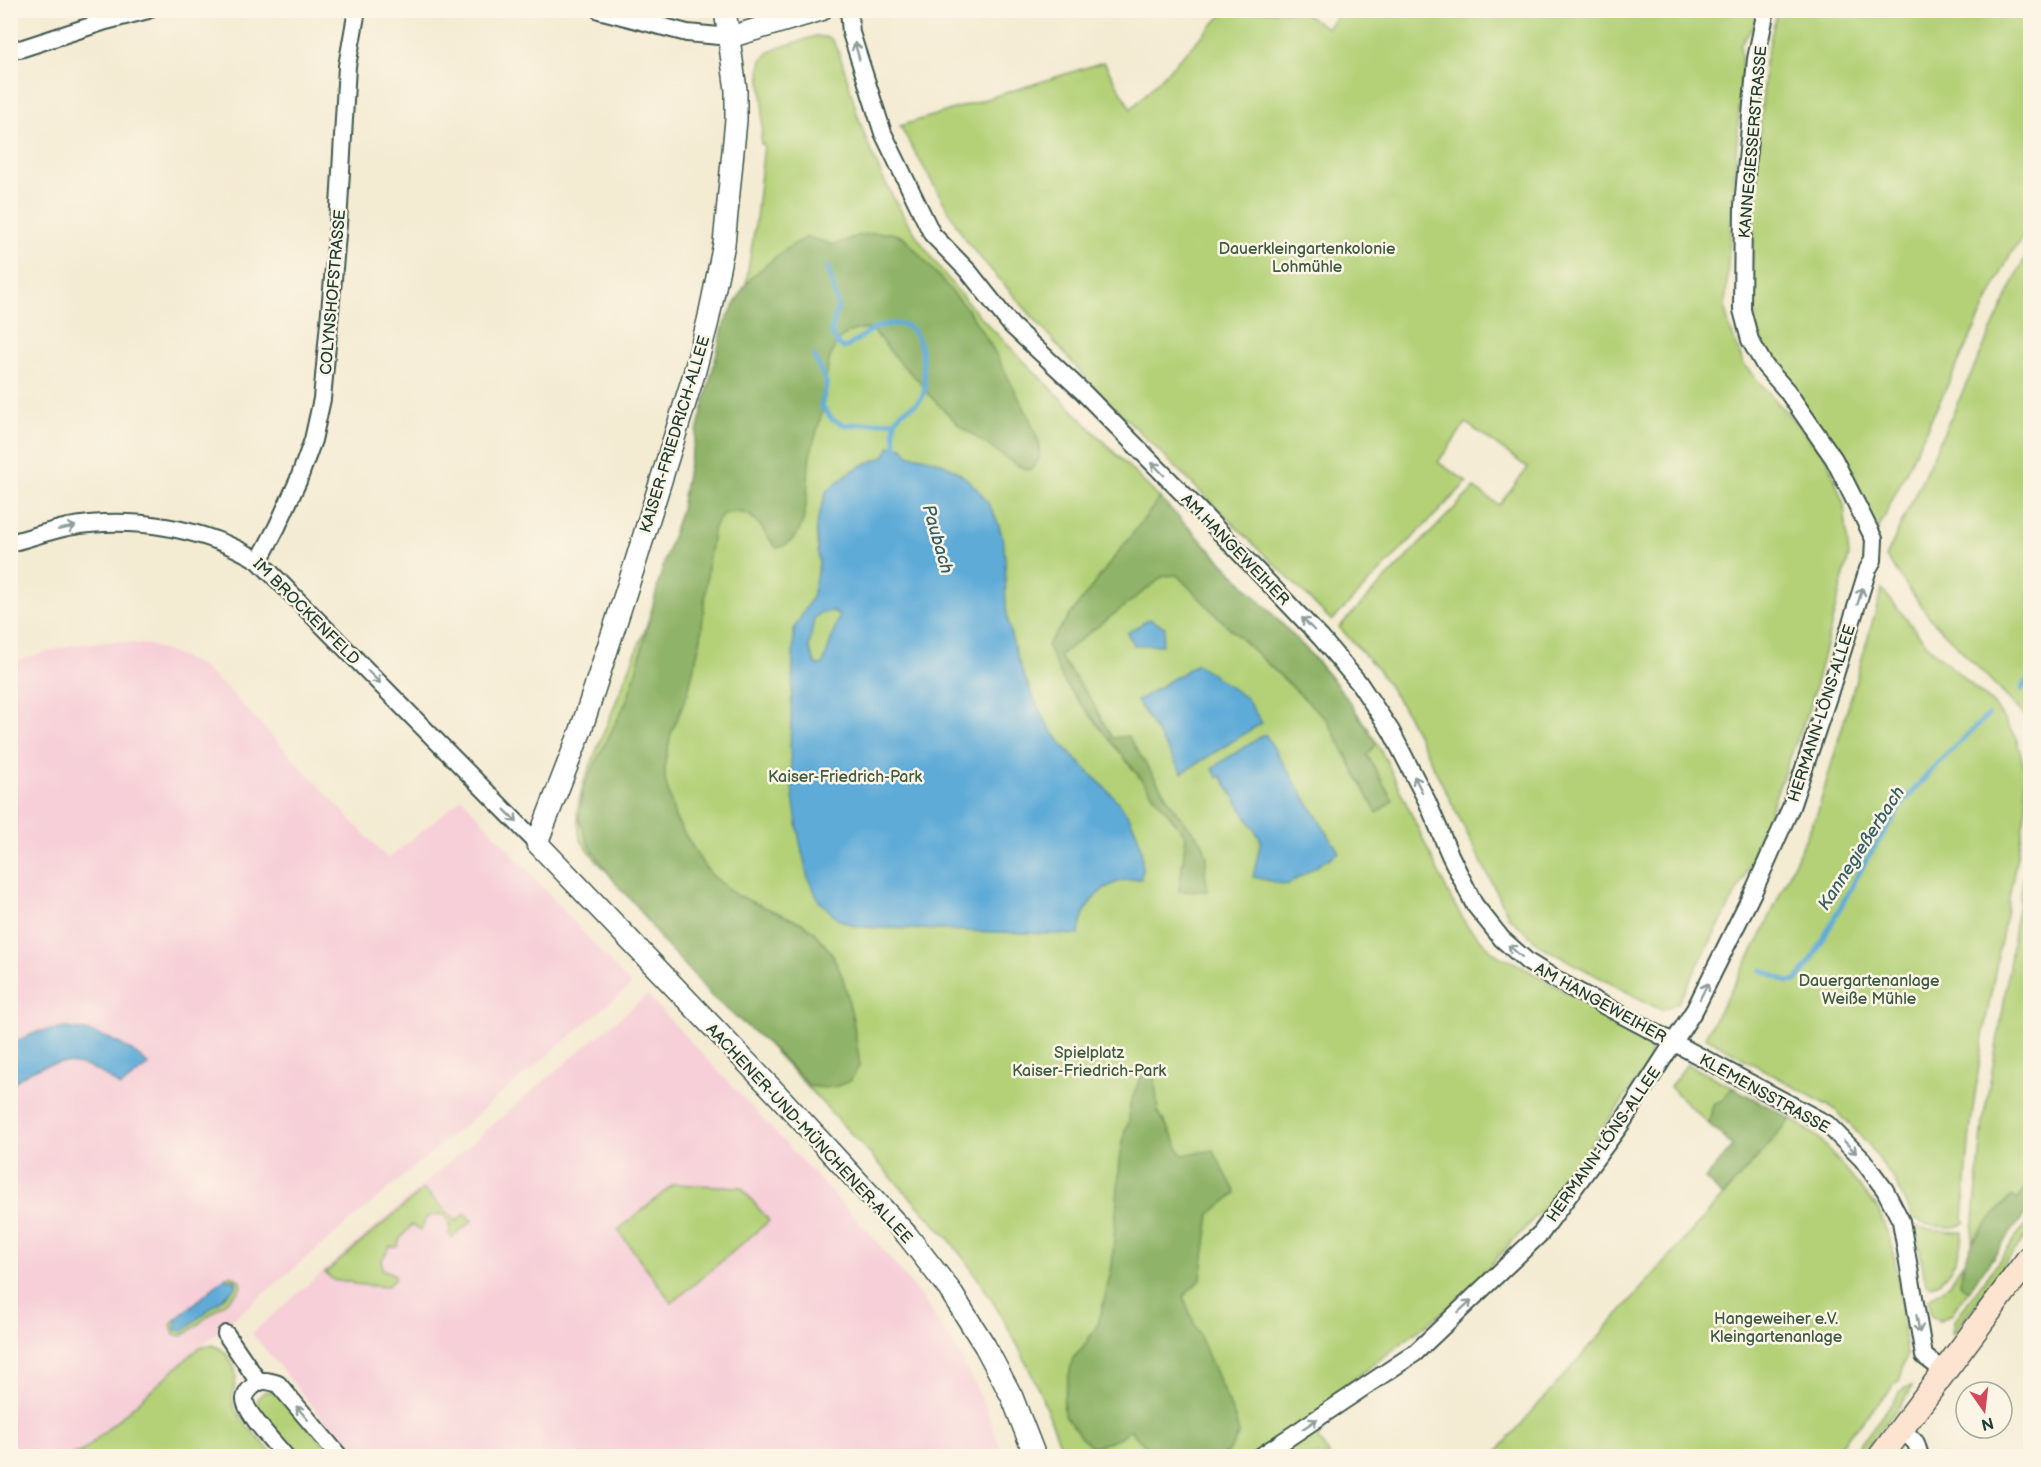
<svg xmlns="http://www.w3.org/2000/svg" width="2041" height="1467" font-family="'Balsamiq Sans',sans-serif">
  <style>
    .built { fill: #f6cfd8 }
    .green { fill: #b4d178; stroke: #6a8756; stroke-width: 1.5 }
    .forest { fill: #8fb368; stroke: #57784e; stroke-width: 1.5 }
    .water { fill: #5fabd8; stroke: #3f7486; stroke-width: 1.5; fill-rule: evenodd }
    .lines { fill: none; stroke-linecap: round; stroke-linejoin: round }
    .stream { stroke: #5fabd8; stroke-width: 5 }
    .minor-casing { stroke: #3f574c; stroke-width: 20 }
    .tertiary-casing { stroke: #3f574c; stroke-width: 24 }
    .secondary-casing { stroke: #3f574c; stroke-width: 27 }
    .minor { stroke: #fff; stroke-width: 16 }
    .tertiary { stroke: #fff; stroke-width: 21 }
    .secondary { stroke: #fde4d1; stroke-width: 24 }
    .oneway { stroke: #8f9e9a }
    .labels { text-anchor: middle; stroke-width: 5; stroke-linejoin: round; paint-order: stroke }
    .street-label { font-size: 16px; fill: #1f3d34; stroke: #fcf5e5 }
    .park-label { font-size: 16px; fill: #3d5b42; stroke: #fcf5e5 }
    .water-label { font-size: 18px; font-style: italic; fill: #325e65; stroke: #fcf5e5 }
  </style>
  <rect width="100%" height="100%" fill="#fcf5e5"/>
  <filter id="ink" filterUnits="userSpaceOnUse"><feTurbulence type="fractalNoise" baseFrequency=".0167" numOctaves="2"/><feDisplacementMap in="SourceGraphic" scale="12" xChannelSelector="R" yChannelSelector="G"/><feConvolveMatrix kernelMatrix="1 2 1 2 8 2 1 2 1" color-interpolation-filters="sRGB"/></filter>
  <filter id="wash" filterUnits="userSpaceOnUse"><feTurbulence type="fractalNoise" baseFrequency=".008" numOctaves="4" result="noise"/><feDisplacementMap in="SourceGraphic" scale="24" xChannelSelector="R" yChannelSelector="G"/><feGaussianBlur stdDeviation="1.35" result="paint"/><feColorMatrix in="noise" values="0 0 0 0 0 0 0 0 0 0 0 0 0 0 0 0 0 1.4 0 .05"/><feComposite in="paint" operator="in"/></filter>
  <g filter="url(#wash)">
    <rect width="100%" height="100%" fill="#f4ebd3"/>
    <g class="built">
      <path d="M116 641 150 645 198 664 227 688 388 859 462 798 631 985 199 1348 83 1451 70 1456H11V662L71 645Z"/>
      <path d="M647 995 871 1235 923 1299 962 1358 986 1408 1003 1456H353L252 1333 520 1101Z"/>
    </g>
    <g class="green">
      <path d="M1342 10 1758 11 1755 25 1740 44 1742 69 1725 309 1729 326 1744 365 1827 458 1844 505 1849 556 1811 703 1744 878 1678 1003 1661 1010 1542 947 1509 917 1406 712 1378 670 1339 627 1474 488 1499 505 1528 468 1466 423 1438 462 1467 482 1332 621 1092 385 966 241 900 126 1104 62 1131 109 1226 11H1300L1327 28Z"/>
      <path d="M1777 11H2030V227L2010 255 1877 532 1840 453 1768 361 1751 309 1755 203 1765 63Z"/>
      <path d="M816 36 830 38C841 47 853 102 859 119 884 197 932 265 987 324L1205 544 1308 651 1334 681 1367 727 1386 760 1451 899 1467 926 1491 950 1500 957 1508 959 1636 1031C1651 1043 1653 1049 1647 1067L1551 1200 1455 1303 1350 1382 1318 1439 1330 1456H1064C1036 1374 1003 1308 949 1239L596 860 580 839 577 811 583 784 646 627 669 561 745 290 756 219 764 145 761 144 763 104 760 69 762 60 768 53 775 49Z"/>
      <path d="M2030 251V721L1930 618 1886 557 2023 262Z"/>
      <path d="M1882 589 1929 647 1995 706 2017 740 2025 770 2026 809 1984 1030 1970 1131 1963 1219 1966 1222C1954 1232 1927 1226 1914 1219L1894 1180 1870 1146 1836 1110 1705 1037 1760 938 1818 811Z"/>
      <path d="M2030 845V1181L2018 1200 2011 1197 1972 1241 1983 1122 2004 1003 2015 924Z"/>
      <path d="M1687 1064 1734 1088 1728 1091 1723 1100 1713 1104 1709 1124 1670 1087Z"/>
      <path d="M1791 1119 1820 1139 1878 1209 1892 1245 1900 1289 1906 1356 1900 1379 1830 1456H1493Z"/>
      <path d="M674 1184 741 1187 769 1221 672 1303 618 1230Z"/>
      <path d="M424 1189 456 1221 465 1213 472 1221 452 1238 449 1234C452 1228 448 1218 442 1214L433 1215 426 1218 421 1230 412 1225 401 1237 397 1247 390 1246 382 1260V1269L395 1275V1279L386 1287 353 1284 351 1281H335L325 1273Z"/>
      <path d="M2030 1219V1230L1953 1334 1952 1333 1954 1321Z"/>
      <path d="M1917 1227 1940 1231 1962 1232C1962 1251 1950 1280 1930 1286L1926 1284 1916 1231Z"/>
      <path d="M1963 1262 1960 1284 1968 1291 1951 1314 1939 1321 1930 1315 1929 1299 1950 1284Z"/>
      <path d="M231 1275 239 1280 241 1285 239 1291 186 1334 181 1336 174 1334 171 1325 175 1320 177 1322 175 1329 183 1331 236 1287V1281L231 1279 228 1280 226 1277Z"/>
      <path d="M212 1345C221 1348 224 1351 230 1359 245 1382 226 1390 235 1409 241 1421 265 1445 275 1456H70L83 1451 199 1348Z"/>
      <path d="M1912 1386 1908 1395 1859 1456H1851L1899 1394 1905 1388Z"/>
      <path d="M272 1391 278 1392 336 1456H291L257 1409 258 1398 264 1392Z"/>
    </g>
    <g class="forest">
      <path d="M877 233H891L904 237 968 310 993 349 1029 417 1039 443 1040 457 1031 470 1018 466 960 426 929 395 919 381 899 362 872 329C861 329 851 329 842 337 826 352 826 382 824 402 821 421 814 438 810 456 805 485 814 539 777 548 756 526 759 507 723 514L714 527 709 557 701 638 688 692 671 734 665 762V779L675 818 704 866 713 876 736 895 802 923 813 931 831 952 843 978 853 1019 860 1065 850 1081 837 1086 824 1088 810 1086 770 1046 711 996 693 974 663 942 636 905 617 885 594 853 587 841 579 818 583 788 627 700 636 672 662 569 681 509 688 468 724 324 744 287 753 276 784 250 807 237 834 245 860 235Z"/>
      <path d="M1160 498 1308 651 1344 694 1377 743 1367 755 1393 800 1377 813 1327 720 1219 618 1177 575 1164 576 1059 656 1090 698 1112 738 1128 736 1177 813 1202 842 1207 856 1205 871 1208 891H1179L1186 836 1064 682 1047 645Z"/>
      <path d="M1154 1071 1158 1111 1172 1135 1182 1155 1213 1150 1236 1193 1210 1214 1201 1279 1183 1297 1235 1418 1239 1434 1229 1451 1222 1456H1155L1130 1430C1118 1440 1108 1444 1092 1446L1081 1437 1064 1415 1063 1401 1073 1358 1083 1348 1098 1324 1102 1310 1112 1267 1120 1161 1125 1130 1129 1122 1130 1105 1141 1076Z"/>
      <path d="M1734 1088 1791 1119 1723 1196 1705 1179 1733 1146 1709 1124 1713 1104 1723 1100 1728 1091Z"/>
      <path d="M2030 1181V1207L1968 1291 1960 1284C1967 1239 1983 1228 2011 1196L2018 1200Z"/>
    </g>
    <g class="water">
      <path d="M890 446 903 447 908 455C958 458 998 499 1004 548 1007 571 1004 594 1007 616 1013 652 1033 705 1054 734 1090 783 1152 809 1141 879 1106 878 1082 901 1079 935L857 927 838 919 819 901 808 878 800 842 793 797 790 750 794 629 812 597 819 564 816 526 826 492 850 472 867 463 884 457ZM833 611 839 616 823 664 816 665 809 647 814 619 820 613Z"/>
      <path d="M1149 619 1165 627 1162 645H1134L1127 633Z"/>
      <path d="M1197 664 1246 698 1262 723 1182 773 1137 701Z"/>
      <path d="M1265 734 1339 852 1287 885 1253 877 1261 840 1221 776 1218 778 1212 768Z"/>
      <path d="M67 1028C100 1032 124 1042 149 1065L120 1087C86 1056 46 1055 11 1085V1043L40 1031Z"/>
      <path d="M226 1277 228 1280 231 1279 236 1281V1287L183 1331 176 1330 175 1327 177 1322 175 1320Z"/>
    </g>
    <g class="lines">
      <g class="stream">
        <path d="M828 267 838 307 831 332 838 345 844 348C856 343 864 333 876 328 882 325 892 323 899 324 926 327 922 366 925 388 920 420 882 396 898 453"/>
        <path d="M814 356 827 384 821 406 833 420 845 425 894 421"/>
        <path d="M2022 689 2030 677"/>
        <path d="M1762 970 1788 982 1796 981 1811 961 1865 862 1903 803 1934 767 1988 715"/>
      </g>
    </g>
  </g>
  <g filter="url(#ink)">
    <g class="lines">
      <defs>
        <g id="minor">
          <path d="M599 10 687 33 730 37"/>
          <path d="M849 10 851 33 883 133 932 234 969 272 1011 325 1083 392 1193 504 1321 638 1359 683 1391 731 1427 801 1450 855 1474 904 1502 939 1528 962 1562 983 1827 1124 1862 1159 1885 1190 1901 1221 1924 1356 1945 1372"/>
          <path d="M10 47 20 49 106 21 148 10"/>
          <path d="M10 543C29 538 49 531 68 527 131 516 204 527 259 561L537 843"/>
          <path d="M259 561 277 527 298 481 313 440 322 399 338 224 347 66 357 10"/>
          <path d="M226 1334 258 1381"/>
          <path d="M1902 1429 1916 1443 1920 1456"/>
          <path d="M285 1456C276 1445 244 1411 245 1399 245 1394 249 1390 252 1387 261 1379 267 1380 278 1384L339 1456"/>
          <path d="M1261 1456 1415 1353 1541 1233 1621 1124 1695 1009 1755 888 1791 807 1829 694 1868 569 1873 560 1874 539 1834 459 1787 391 1765 366 1750 340 1742 310 1743 206 1756 59 1766 10"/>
        </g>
        <g id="tertiary">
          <path d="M725 10 736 90V120L724 244 708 321 694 374 635 564 581 730 537 843 776 1093 907 1235 949 1289 985 1346 1012 1397 1035 1456"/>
          <path d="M730 37 821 10"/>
        </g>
        <path id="secondary" d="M1881 1456 2030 1257"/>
      </defs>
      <use href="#minor" class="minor-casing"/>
      <use href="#tertiary" class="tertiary-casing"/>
      <use href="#secondary" class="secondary-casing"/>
      <use href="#minor" class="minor"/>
      <use href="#tertiary" class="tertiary"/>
      <use href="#secondary" class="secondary"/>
    </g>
    <defs><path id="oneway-shaft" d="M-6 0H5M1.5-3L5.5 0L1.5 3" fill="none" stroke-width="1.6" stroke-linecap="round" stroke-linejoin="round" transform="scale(1.5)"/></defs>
    <g class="oneway">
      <use href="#oneway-shaft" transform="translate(857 51) rotate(-106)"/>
      <use href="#oneway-shaft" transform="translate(1158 469) rotate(-134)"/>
      <use href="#oneway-shaft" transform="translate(67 528) rotate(-11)"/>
      <use href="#oneway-shaft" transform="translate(1860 596) rotate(-73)"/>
      <use href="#oneway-shaft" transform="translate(1308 624) rotate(-134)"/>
      <use href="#oneway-shaft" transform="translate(374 677) rotate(45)"/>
      <use href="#oneway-shaft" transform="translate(1418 784) rotate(-117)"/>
      <use href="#oneway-shaft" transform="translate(511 816) rotate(45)"/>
      <use href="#oneway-shaft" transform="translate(1515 951) rotate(-139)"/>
      <use href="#oneway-shaft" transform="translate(1704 991) rotate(-63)"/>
      <use href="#oneway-shaft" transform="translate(1850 1147) rotate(45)"/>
      <use href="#oneway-shaft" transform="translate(1465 1306) rotate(-43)"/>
      <use href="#oneway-shaft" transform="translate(1918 1324) rotate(80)"/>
      <use href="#oneway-shaft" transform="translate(302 1413) rotate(-130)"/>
      <use href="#oneway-shaft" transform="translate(1310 1424) rotate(-34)"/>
    </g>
  </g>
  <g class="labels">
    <g class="street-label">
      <text transform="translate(1752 142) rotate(-85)" y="6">KANNEGIESSERSTRASSE</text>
      <text transform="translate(332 292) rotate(-85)" y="6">COLYNSHOFSTRASSE</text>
      <text transform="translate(674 434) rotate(-73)" y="6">KAISER-FRIEDRICH-ALLEE</text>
      <text transform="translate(1236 549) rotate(46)" y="6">AM HANGEWEIHER</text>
      <text transform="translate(307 611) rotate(45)" y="6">IM BROCKENFELD</text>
      <text transform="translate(1821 713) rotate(-72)" y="6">HERMANN-LÖNS-ALLEE</text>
      <text transform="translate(1601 1002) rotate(29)" y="6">AM HANGEWEIHER</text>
      <text transform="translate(1765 1093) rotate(29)" y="6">KLEMENSSTRASSE</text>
      <text transform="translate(810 1133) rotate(47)" y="6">AACHENER-UND-MÜNCHENER-ALLEE</text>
      <text transform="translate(1603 1144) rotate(-55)" y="6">HERMANN-LÖNS-ALLEE</text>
    </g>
    <g class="park-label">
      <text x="1307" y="254">Dauerkleingartenkolonie<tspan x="1307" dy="18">Lohmühle</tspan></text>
      <text x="845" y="782">Kaiser-Friedrich-Park</text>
      <text x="1869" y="986">Dauergartenanlage<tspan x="1869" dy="18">Weiße Mühle</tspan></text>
      <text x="1089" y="1058">Spielplatz<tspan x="1089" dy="18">Kaiser-Friedrich-Park</tspan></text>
      <text x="1776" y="1324">Hangeweiher e.V.<tspan x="1776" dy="18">Kleingartenanlage</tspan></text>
    </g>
    <g class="water-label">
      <text transform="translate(938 539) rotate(74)" y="6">Paubach</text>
      <text transform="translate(1861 848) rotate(-57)" y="6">Kannegießerbach</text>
    </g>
  </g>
  <rect width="2041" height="1467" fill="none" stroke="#fcf5e5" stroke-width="36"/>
  <g transform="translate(1984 1410) rotate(166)"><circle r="28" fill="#fcf5e5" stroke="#a4ab9e" stroke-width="1.5"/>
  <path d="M0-4.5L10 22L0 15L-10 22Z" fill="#d1495b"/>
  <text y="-9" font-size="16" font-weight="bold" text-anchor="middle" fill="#1f3d34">N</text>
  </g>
</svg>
